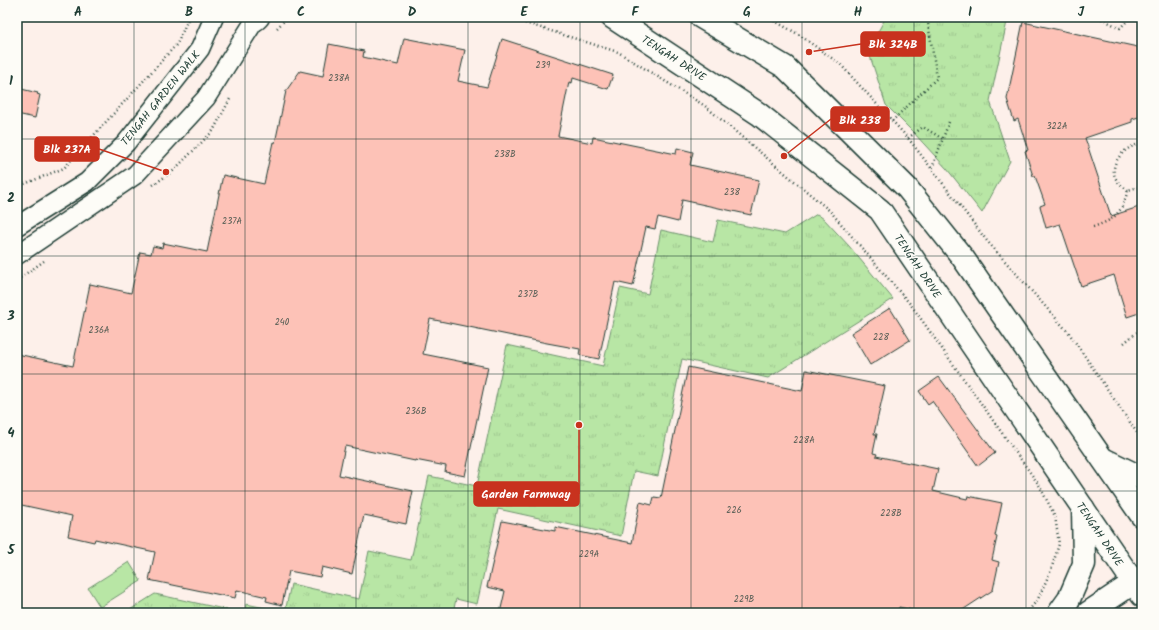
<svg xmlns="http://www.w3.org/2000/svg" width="1159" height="630" font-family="Kalam,sans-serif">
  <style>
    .grass { fill: #b8e6a5; stroke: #6c926c }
    .park { fill: url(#park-tufts); stroke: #6c926c }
    .building { fill: #fdc2b7; stroke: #1f3d34 }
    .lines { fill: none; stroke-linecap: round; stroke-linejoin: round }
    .minor-casing { stroke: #1f3d34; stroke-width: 21 }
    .tertiary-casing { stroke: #1f3d34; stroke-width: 25 }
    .secondary-casing { stroke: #1f3d34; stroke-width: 25 }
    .path { stroke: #1f3d34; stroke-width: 2.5; stroke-dasharray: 1 3; stroke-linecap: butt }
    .minor { stroke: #fdfcf7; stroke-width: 18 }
    .tertiary { stroke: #fdfcf7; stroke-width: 22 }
    .secondary { stroke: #fdfcf7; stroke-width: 22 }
    .grid { fill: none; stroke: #1f3d34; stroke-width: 1; stroke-opacity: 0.55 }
    .labels { text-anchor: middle; stroke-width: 3; stroke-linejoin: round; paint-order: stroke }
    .number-label { font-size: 9px; fill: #565e55 }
    .street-label { font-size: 11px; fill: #1f3d34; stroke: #fdfcf7 }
    .leader { fill: none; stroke: #c8321e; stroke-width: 1.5 }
    .callout-dot { fill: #c8321e; stroke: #fdfcf7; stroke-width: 1.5 }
    .callout { fill: #c8321e; stroke: #c8321e; stroke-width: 1.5 }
    .callout-label { font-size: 12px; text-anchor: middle; font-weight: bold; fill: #fff }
    .neatline { fill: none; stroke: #1f3d34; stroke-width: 1.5 }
    .grid-label { font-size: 13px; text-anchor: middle; font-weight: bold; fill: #1f3d34 }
  </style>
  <defs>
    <pattern id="park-tufts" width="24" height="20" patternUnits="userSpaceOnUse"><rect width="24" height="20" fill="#b8e6a5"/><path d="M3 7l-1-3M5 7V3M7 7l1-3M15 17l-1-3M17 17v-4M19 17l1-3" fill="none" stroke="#9ec68f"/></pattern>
  </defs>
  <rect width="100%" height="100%" fill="#fdf0ea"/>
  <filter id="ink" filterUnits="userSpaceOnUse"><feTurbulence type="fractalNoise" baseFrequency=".025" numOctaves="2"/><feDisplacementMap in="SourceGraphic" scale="8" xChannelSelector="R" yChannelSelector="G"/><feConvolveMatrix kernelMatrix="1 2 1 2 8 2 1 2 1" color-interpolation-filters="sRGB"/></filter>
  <g filter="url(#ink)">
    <path class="grass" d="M129 562 141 581 100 607 88 588Z"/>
    <g class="park">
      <path d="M886 17H1008L990 101 1010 161 982 213 947 169 913 132 886 105 868 50Z"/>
      <path d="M817 214 824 219 849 246 893 299 768 378 682 359 658 476 634 471 621 536 498 509 477 604 456 599 453 613H245L246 604 285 612 291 584 359 599 369 551 411 560 429 476 477 486 507 345 603 366 620 288 648 294 661 230 713 242 718 220 785 234Z"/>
      <path d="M155 594 242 613H125Z"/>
    </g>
    <g class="building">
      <path d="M1023 22 1142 48V116L1132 119V122L1085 138 1111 216 1142 206V312L1127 317 1114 275 1081 286 1060 224 1046 228 1040 206 1045 204 1035 176H1033L1025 151 1028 150 1018 119 1014 121 1007 99Z"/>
      <path d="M404 38 465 50 458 81 487 87 502 39 613 75 608 89 573 78 572 83 569 82 558 136 592 143 593 137 676 154 677 148 693 152 690 165 759 180 751 215 682 200 678 222 658 217 655 229 646 227 633 286 615 282 599 359 579 355 580 349 547 343 430 319 423 354 488 367 465 476 445 472 446 466 415 460V461L345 446 339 475 413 491 406 524 364 515 352 574 322 567 320 577 289 571 282 605 266 601 267 597 237 590 235 598 149 580 155 552 95 539 94 542 68 536 72 516 17 504V354L73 366 90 284 131 293 140 252 151 254 153 246 162 248 163 243 207 252 223 175 264 184 273 142 275 143 286 91 300 71 323 76 329 44 364 51 363 57 398 65Z"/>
      <path d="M17 88 38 93 37 94 40 95 35 118 17 114Z"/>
      <path d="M890 308 910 340 870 365 851 333Z"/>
      <path d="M688 367 802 391 806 370 885 386 874 434H877L873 453 877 454 876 456 938 469 933 491 967 499 968 496 1002 503 995 536 997 537 992 560 999 562 993 590 958 613H926L899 607 898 613H500L505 591 487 587 502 521 555 531V527L632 543 640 502 652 505 654 497 661 498Z"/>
      <path d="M939 377 995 453 978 466 932 401 928 404 919 391Z"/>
    </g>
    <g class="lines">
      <defs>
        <g id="minor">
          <path d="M17 226 87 182 126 143 200 49 214 17"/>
          <path d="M17 255 135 175 206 98 257 17"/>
        </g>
        <g id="tertiary">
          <path d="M612 17 759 114 880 210 1142 595"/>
          <path d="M701 17 785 67 907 188 963 258 1142 516"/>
          <path d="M256 19 258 17"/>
        </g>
        <g id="secondary">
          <path d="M1103 459 1142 478"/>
          <path d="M1059 613 1069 599 1084 564 1083 508"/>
          <path d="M1088 613 1142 577"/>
        </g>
      </defs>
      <use href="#minor" class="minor-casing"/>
      <use href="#tertiary" class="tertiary-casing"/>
      <use href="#secondary" class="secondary-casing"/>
      <g class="path">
        <path d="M506 17 618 52 705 106 830 211 911 305 1039 485 1055 516 1059 544 1051 570 1038 599 1027 613"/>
        <path d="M767 17 798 34 840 64 908 138 987 241 1069 333 1142 440"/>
        <path d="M1098 17 1120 28 1131 17"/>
        <path d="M277 28 288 17"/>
        <path d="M892 121 937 78 927 17"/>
        <path d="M908 138 923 127 943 139"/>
        <path d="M932 168 949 122"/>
        <path d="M153 185 173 171 213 131 230 99"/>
        <path d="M17 187 64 168 177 44 189 17"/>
        <path d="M1128 190C1122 186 1115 181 1114 173 1112 159 1129 144 1142 144"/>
        <path d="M1093 227C1116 219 1121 214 1128 190L1142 186"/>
        <path d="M17 280 44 261"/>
        <path d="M1124 343 1142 328"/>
      </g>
      <use href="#minor" class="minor"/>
      <use href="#tertiary" class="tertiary"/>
      <use href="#secondary" class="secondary"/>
    </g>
  </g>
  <path class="grid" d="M134 17V613M245 17V613M356 17V613M468 17V613M580 17V613M691 17V613M802 17V613M914 17V613M1026 17V613M17 139H1142M17 256H1142M17 374H1142M17 491H1142"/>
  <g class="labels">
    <g class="number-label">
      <text x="543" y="68">239</text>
      <text x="339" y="81">238A</text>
      <text x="1057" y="129">322A</text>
      <text x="505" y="157">238B</text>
      <text x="732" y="195">238</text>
      <text x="232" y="224">237A</text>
      <text x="528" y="297">237B</text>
      <text x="282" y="325">240</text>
      <text x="99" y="333">236A</text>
      <text x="881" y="340">228</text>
      <text x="416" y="414">236B</text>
      <text x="804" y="443">228A</text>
      <text x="734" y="513">226</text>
      <text x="891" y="516">228B</text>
      <text x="589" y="557">229A</text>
      <text x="744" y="602">229B</text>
    </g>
    <g class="street-label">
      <text transform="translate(674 58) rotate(33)" y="4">TENGAH DRIVE</text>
      <text transform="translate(160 98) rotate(-51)" y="4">TENGAH GARDEN WALK</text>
      <text transform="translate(918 266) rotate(56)" y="4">TENGAH DRIVE</text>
      <text transform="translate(1100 534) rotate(56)" y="4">TENGAH DRIVE</text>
    </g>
  </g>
  <path class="leader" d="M809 52L861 44M784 156L831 119M166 172L99 149M579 425L579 494"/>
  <g class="callout-dot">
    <circle cx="809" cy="52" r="4"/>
    <circle cx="784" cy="156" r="4"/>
    <circle cx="166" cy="172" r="4"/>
    <circle cx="579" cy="425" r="4"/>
  </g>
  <g class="callout">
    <rect x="861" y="32" width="64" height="24" rx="4"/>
    <rect x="831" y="107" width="58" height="24" rx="4"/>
    <rect x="35" y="137" width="64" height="24" rx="4"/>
    <rect x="474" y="482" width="105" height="24" rx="4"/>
  </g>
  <g class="callout-label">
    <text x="893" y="48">Blk 324B</text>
    <text x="860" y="124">Blk 238</text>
    <text x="67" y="153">Blk 237A</text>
    <text x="526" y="498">Garden Farmway</text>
  </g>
  <rect width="1159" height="630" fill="none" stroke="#fdfcf7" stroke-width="44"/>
  <rect x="22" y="22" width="1115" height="586" class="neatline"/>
  <g class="grid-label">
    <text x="78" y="16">A</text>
    <text x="189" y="16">B</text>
    <text x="301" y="16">C</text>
    <text x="412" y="16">D</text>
    <text x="524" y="16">E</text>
    <text x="635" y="16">F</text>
    <text x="747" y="16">G</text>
    <text x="858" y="16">H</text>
    <text x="970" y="16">I</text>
    <text x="1081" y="16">J</text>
    <text x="11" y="85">1</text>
    <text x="11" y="202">2</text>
    <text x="11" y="320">3</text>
    <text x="11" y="437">4</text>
    <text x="11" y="554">5</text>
  </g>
</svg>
